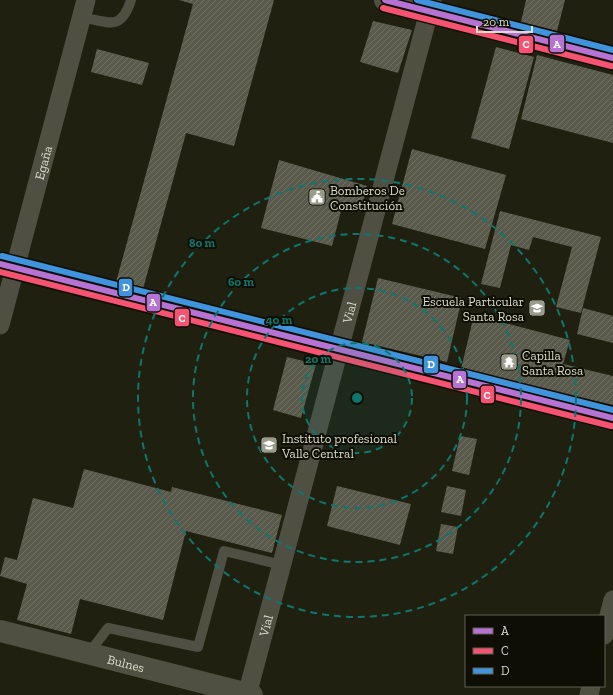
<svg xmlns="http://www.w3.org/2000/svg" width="613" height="695" font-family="'Zilla Slab',serif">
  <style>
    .building { fill: url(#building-hatch) }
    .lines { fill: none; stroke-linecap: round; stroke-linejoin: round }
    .lane { stroke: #4f5043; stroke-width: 10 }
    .street { stroke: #4f5043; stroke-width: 19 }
    .secondary { stroke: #505042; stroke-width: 22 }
    .bus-1-casing { stroke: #0e0e04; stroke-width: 9 }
    .bus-2-casing { stroke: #0e0e04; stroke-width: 9 }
    .bus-3-casing { stroke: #0e0e04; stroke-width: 9 }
    .bus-1 { stroke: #b673d3; stroke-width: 6 }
    .bus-2 { stroke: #f65372; stroke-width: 6 }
    .bus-3 { stroke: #4094de; stroke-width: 6 }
    .ring { fill: none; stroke: #0f766e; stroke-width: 2; stroke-dasharray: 7 5 }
    .labels { text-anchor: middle; stroke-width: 4; stroke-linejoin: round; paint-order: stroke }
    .street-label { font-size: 13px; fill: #dcdecd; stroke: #0e0e04 }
    .poi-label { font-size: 13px; fill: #dcdecd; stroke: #0e0e04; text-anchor: start }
    .centre { fill: #0f766e; stroke: #0e0e04; stroke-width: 2 }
    .ring-label { font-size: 12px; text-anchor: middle; font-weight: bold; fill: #0f766e; stroke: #0e0e04; stroke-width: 4; stroke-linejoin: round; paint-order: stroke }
    .line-badge { stroke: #0e0e04; stroke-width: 1.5 }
    .badge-label { font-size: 11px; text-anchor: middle; font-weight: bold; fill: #fff }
  </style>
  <defs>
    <pattern id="building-hatch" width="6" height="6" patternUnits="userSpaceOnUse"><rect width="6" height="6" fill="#595a4c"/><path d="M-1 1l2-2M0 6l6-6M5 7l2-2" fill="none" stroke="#707165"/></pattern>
  </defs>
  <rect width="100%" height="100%" fill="#1f2010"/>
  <g class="building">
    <path d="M179 0H274L234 146 186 133 143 289 116 282 193 4Z"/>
    <path d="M526 0H565L557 31 521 22Z"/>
    <path d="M373 21 412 30 398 73 360 62Z"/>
    <path d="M496 47 534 57 509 149 471 138Z"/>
    <path d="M97 49 149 63 142 85 91 72Z"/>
    <path d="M537 55 613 75V143L521 119Z"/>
    <path d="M412 149 506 175 485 249 392 224Z"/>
    <path d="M279 160 367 186 361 212 342 207 332 246 261 228Z"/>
    <path d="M500 211 601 237 581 313 556 307 572 247 533 237 529 250 511 245 500 288 481 284Z"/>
    <path d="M378 278 462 298 447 362 362 342Z"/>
    <path d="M583 308 613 316V343L577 334Z"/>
    <path d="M474 315 570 340 563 364 613 376V405L556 392 461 369Z"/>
    <path d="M287 357 316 364 301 418 273 410Z"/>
    <path d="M460 436 477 439 469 475 452 471Z"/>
    <path d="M84 469 171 492 172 487 282 515 272 553 186 531 163 620 80 599 71 634 17 620 27 584 0 576 5 557 17 560 33 498 73 508Z"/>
    <path d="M337 486 411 504 400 545 327 526Z"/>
    <path d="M447 486 466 490 461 516 441 512Z"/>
    <path d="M441 524 458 527 453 554 436 551Z"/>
  </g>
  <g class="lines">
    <g class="lane">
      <path d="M81 17C108 22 121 32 131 0"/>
      <path d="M89 653 108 628 198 647 224 551 282 565"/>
    </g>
    <g class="street">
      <path id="s1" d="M0 325 86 0"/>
      <path d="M604 635 613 600"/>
      <path id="s2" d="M247 695 432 0"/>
      <path d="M589 695 591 686"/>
    </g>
    <g class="secondary">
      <path d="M385 0 613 58"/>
      <path d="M0 264 613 418"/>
      <path id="s3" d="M0 631 252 695"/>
    </g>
    <defs>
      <g id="bus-1">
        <path d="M385 0 613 58"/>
        <path d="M0 264 613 418"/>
      </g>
      <g id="bus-2">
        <path d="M383 8 611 66"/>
        <path d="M0 272 611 426"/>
      </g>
      <g id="bus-3">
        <path d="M417 0 613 50"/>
        <path d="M2 256 613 410"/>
      </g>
    </defs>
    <use href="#bus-1" class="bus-1-casing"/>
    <use href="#bus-2" class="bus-2-casing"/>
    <use href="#bus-3" class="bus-3-casing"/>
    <use href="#bus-1" class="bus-1"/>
    <use href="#bus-2" class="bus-2"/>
    <use href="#bus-3" class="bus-3"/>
  </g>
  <circle cx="357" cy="398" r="55" fill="#0f766e" fill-opacity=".12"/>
  <g class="ring">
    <circle cx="357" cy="398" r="55"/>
    <circle cx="357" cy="398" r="110"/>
    <circle cx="357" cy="398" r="164"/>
    <circle cx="357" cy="398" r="219"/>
  </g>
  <defs>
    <symbol id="civic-square" viewBox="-11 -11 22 22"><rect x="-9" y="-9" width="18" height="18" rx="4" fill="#9a9c8b" stroke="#0e0e04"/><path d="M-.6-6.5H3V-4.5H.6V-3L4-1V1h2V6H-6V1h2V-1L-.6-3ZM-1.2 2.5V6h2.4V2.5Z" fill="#fff"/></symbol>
    <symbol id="school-square" viewBox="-11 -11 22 22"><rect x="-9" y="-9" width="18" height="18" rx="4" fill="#9a9c8b" stroke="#0e0e04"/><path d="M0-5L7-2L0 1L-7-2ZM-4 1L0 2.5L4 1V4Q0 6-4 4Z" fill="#fff"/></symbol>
    <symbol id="temple-square" viewBox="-11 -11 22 22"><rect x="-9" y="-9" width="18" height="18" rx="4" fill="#9a9c8b" stroke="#0e0e04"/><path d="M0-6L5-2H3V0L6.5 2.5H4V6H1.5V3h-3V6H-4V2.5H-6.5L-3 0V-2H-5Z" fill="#fff"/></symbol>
    <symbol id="university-square" viewBox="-11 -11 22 22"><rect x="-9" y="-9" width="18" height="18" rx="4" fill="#9a9c8b" stroke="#0e0e04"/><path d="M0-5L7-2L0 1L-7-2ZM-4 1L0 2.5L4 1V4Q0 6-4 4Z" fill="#fff"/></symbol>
  </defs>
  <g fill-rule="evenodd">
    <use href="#civic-square" x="307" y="187" width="20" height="20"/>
    <use href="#school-square" x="527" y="298" width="20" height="20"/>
    <use href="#temple-square" x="499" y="352" width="20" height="20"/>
    <use href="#university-square" x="259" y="435" width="20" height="20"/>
  </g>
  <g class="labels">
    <g class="street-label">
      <text dy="5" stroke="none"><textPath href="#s1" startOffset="168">Egaña</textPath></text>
      <text dy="5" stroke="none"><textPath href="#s2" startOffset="396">Vial</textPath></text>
      <text dy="5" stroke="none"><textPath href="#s2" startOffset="72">Vial</textPath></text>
      <text dy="5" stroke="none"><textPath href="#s3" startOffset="130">Bulnes</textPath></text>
    </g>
    <g class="poi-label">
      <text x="330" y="195">Bomberos De<tspan x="330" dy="15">Constitución</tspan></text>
      <text x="524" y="306" text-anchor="end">Escuela Particular<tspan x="524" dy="15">Santa Rosa</tspan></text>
      <text x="522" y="360">Capilla<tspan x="522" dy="15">Santa Rosa</tspan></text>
      <text x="282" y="443">Instituto profesional<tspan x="282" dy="15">Valle Central</tspan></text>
    </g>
  </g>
  <circle cx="357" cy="398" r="6" class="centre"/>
  <g class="ring-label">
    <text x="202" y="247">80 m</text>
    <text x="241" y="286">60 m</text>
    <text x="279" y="324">40 m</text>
    <text x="318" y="363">20 m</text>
  </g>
  <g class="line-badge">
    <rect x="549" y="34" width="16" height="19" rx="4" fill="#b673d3"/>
    <rect x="518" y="35" width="16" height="19" rx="4" fill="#f65372"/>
    <rect x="118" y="278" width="15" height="19" rx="4" fill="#4094de"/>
    <rect x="146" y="293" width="15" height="19" rx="4" fill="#b673d3"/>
    <rect x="174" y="308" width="16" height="19" rx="4" fill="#f65372"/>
    <rect x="423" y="355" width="16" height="19" rx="4" fill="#4094de"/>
    <rect x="452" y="370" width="15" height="19" rx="4" fill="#b673d3"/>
    <rect x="480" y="385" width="15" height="19" rx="4" fill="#f65372"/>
  </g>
  <g class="badge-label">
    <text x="557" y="48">A</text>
    <text x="526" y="48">C</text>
    <text x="126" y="291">D</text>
    <text x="153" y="306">A</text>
    <text x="182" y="322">C</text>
    <text x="431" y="368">D</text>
    <text x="460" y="383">A</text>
    <text x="487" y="399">C</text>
  </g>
  <rect x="465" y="615" width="140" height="72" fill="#0e0e04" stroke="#606154"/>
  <rect x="473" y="628" width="20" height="6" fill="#b673d3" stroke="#606154"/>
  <text x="501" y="635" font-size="12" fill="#dcdecd">A</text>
  <rect x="473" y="648" width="20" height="6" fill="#f65372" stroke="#606154"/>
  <text x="501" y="655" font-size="12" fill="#dcdecd">C</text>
  <rect x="473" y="668" width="20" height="6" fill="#4094de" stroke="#606154"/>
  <text x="501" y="675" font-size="12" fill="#dcdecd">D</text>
  <path d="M477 26v6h55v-6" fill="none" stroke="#dcdecd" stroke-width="2"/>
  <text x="483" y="26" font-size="12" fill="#dcdecd" stroke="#0e0e04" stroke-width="3" paint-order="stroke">20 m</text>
</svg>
